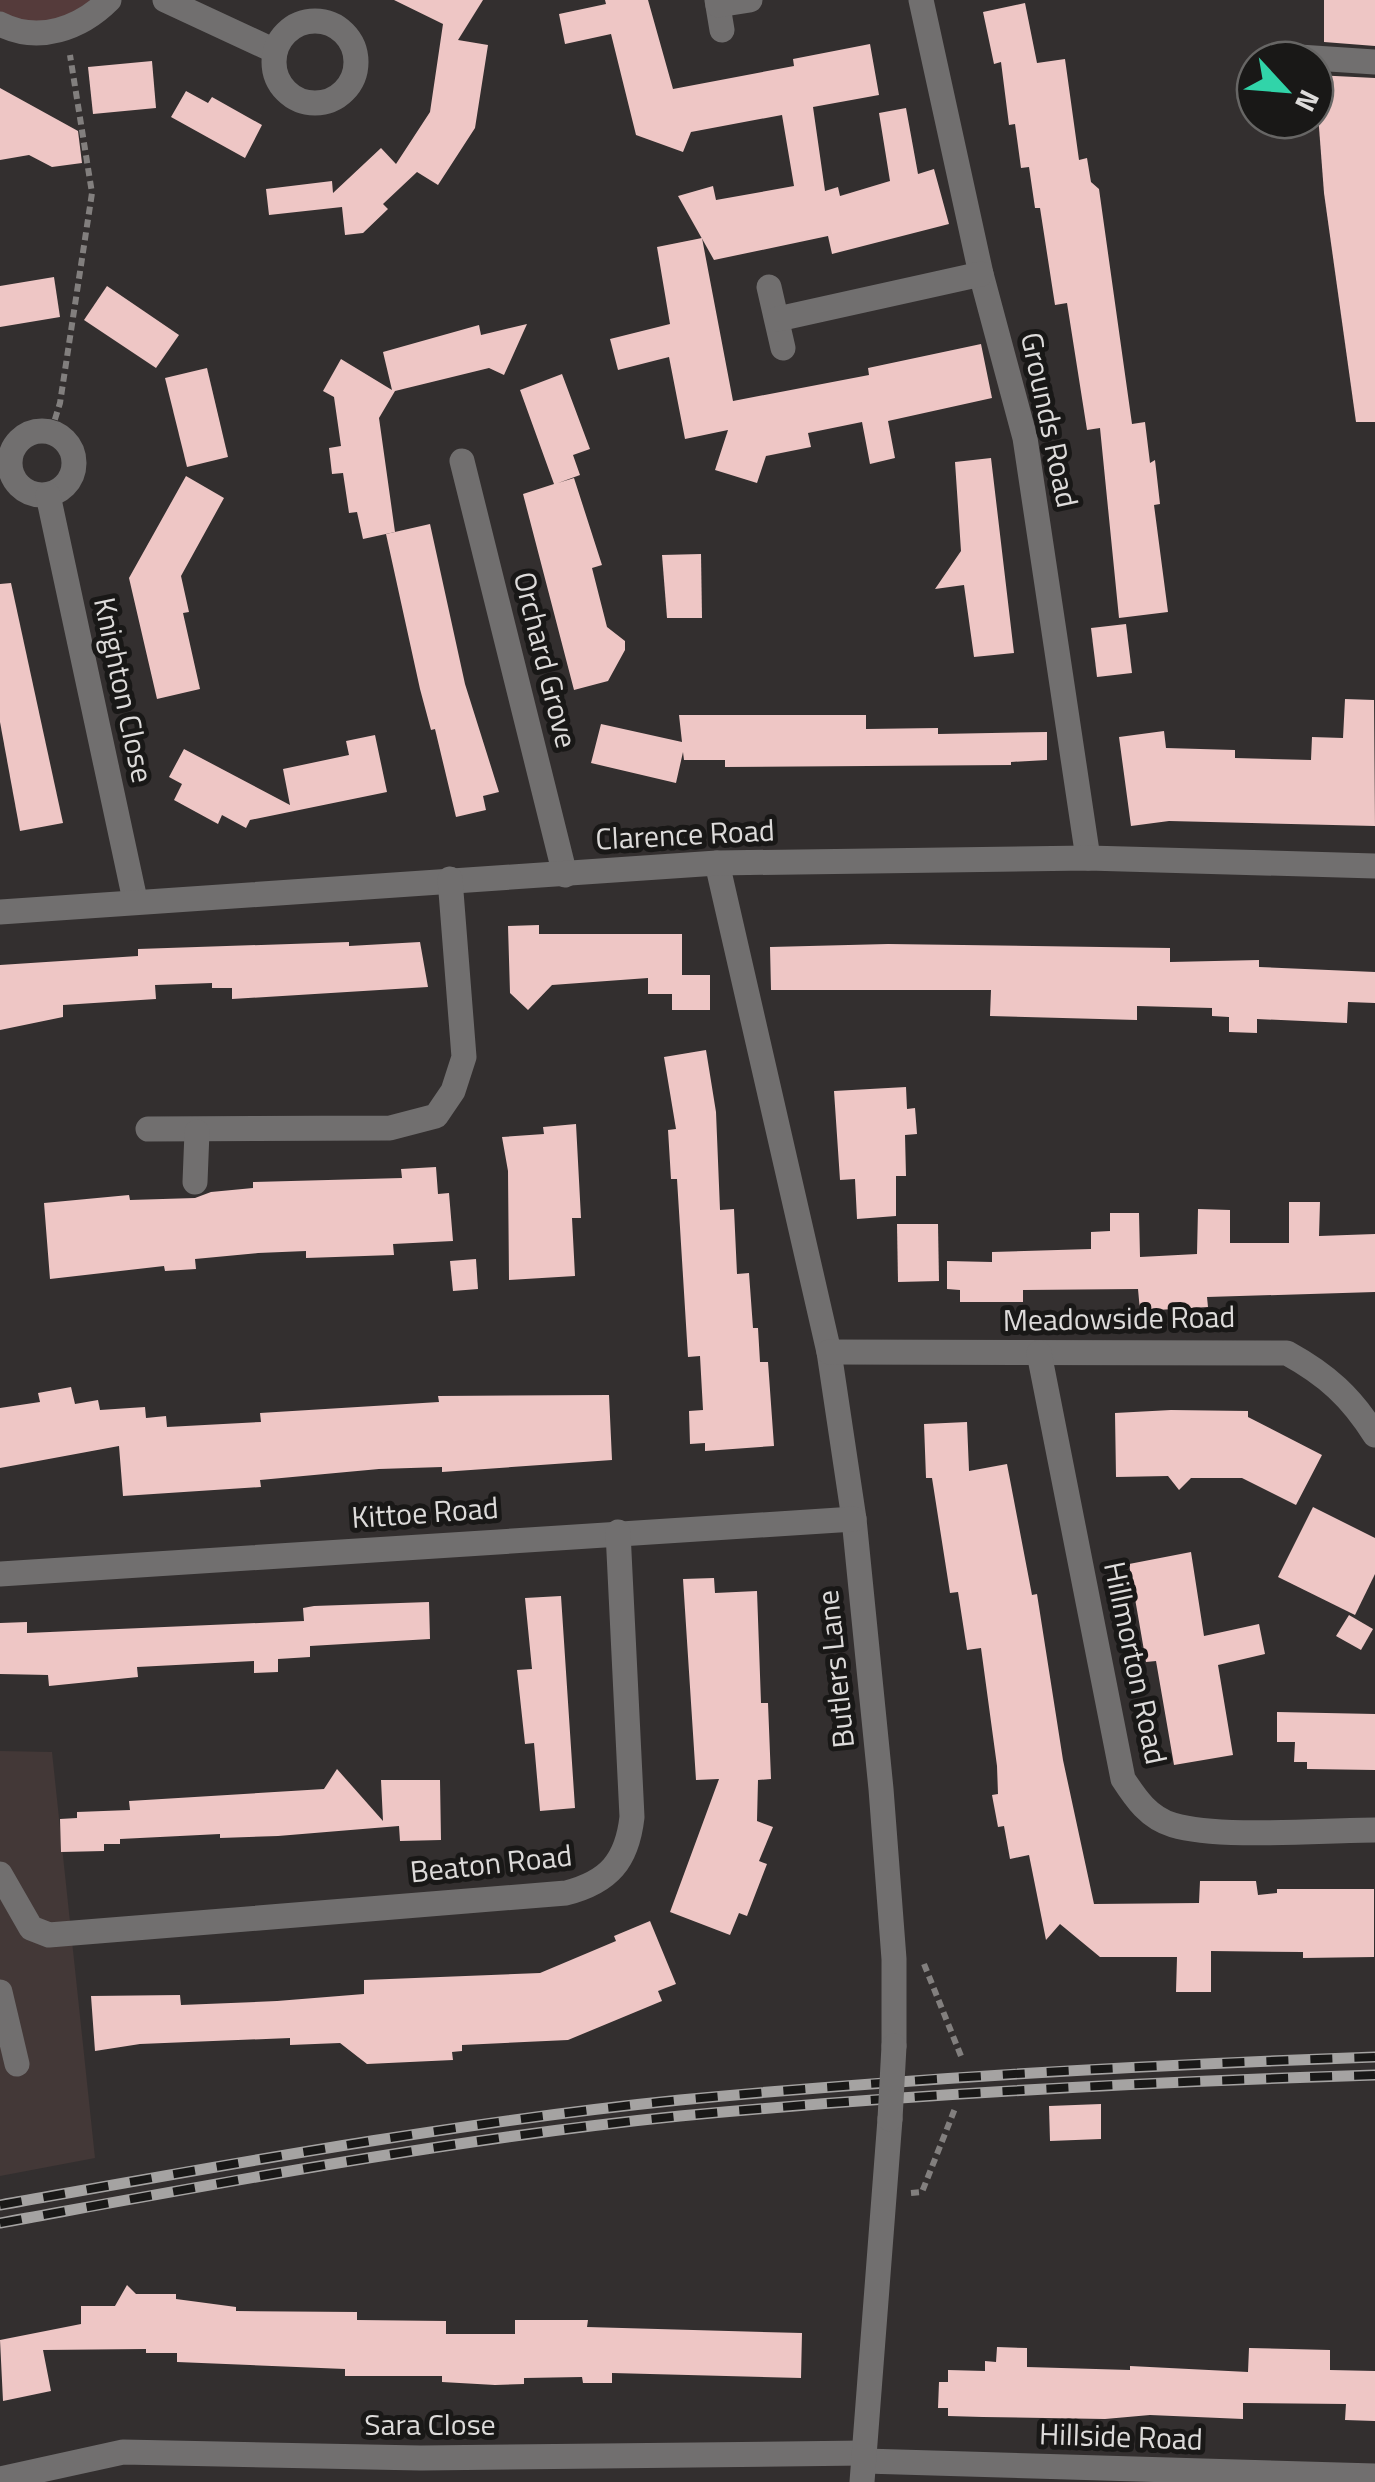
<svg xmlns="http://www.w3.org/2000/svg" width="1375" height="2482" font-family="'Titillium Web',sans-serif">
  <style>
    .built { fill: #433837 }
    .green { fill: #553b3b }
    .building { fill: #eec6c5 }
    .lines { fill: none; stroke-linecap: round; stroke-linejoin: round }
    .path { stroke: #827f7e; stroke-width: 6; stroke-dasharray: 8 5; stroke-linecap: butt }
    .minor { stroke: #716f6f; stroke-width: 25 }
    .rail-casing { stroke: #a5a3a2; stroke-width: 11 }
    .rail { stroke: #191817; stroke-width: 8; stroke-dasharray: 22; stroke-linecap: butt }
    .minor-bridge { stroke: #716f6f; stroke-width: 25 }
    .labels { text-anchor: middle; stroke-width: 10; stroke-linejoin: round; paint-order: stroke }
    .street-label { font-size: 30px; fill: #dddbda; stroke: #191817 }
  </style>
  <rect width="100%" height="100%" fill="#332f2f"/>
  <path class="built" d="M0 1751 52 1752 95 2158 0 2176Z"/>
  <path class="green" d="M0 0H93C56 27 44 28 0 14Z"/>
  <g class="building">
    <path d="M394 0H483L458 40 488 45 475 128 438 185 417 172 383 204 388 209 363 233 345 235 342 207 269 215 266 189 332 181 333 193 381 148 396 164 430 112 443 24Z"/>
    <path d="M605 0H648L673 89 794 66 793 59 870 44 879 95 813 107 825 191 838 187 840 196 890 181 879 113 906 108 918 174 934 169 949 224 832 254 828 236 714 260 678 196 713 186 716 200 794 186 782 115 691 132 683 152 636 135 611 34 565 44 559 14 606 4Z"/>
    <path d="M1324 0H1375V46L1324 42Z"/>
    <path d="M1025 3 1037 63 1065 59 1079 160 1087 158 1091 182 1099 189 1132 424 1145 422 1150 463 1155 460 1160 504 1154 505 1168 612 1119 618 1100 428 1087 430 1067 303 1055 305 1040 208H1035L1029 167 1021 168 1015 124 1009 125 1001 62 994 64 983 12Z"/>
    <path d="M152 61 156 108 93 114 88 67Z"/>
    <path d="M1315 75 1375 78V422H1356L1324 193Z"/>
    <path d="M0 88 78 131 82 163 52 167 29 155 0 160Z"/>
    <path d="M186 91 208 103 212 97 262 125 245 158 171 117Z"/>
    <path d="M702 238 733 401 869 375 868 368 981 344 992 398 888 421 895 458 870 464 862 422 808 433 811 447 766 456 757 483 715 470 728 430 685 439 669 357 618 370 610 339 670 324 657 247Z"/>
    <path d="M54 277 60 317 0 327V286Z"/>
    <path d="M107 286 179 335 156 368 84 320Z"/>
    <path d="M527 324 504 375 489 368 395 391 379 418 395 532 363 539 357 512 349 513 343 473 332 474 329 448 341 446 334 397 323 391 341 359 392 390 383 352 479 325 481 335Z"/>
    <path d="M207 368 228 457 187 467 165 378Z"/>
    <path d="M562 374 590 449 573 455 580 475 558 483 574 478 602 565 592 568 607 627 625 641V650L608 681 574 690 523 494 554 484 520 390Z"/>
    <path d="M991 458 1014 653 974 657 964 585 935 589 961 551 955 462Z"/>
    <path d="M186 476 224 498 181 576 189 612 183 613 200 689 157 699 129 578Z"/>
    <path d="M430 524 465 684 499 792 483 796 486 810 456 817 435 729 431 730 420 689 386 534Z"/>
    <path d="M701 554 702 618H667L662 555Z"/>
    <path d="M11 583 63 823 20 831 0 722V584Z"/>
    <path d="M1126 624 1132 673 1097 677 1091 628Z"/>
    <path d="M1345 699 1374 700 1375 826 1169 821 1131 826 1119 737 1164 731 1166 748 1235 750V758L1311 760 1312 737 1343 738Z"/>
    <path d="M679 715H866V729L938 728V734L1047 732V760L1011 762V765L725 767V760H684L683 752 676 783 591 763 601 724 682 742Z"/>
    <path d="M375 735 387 792 250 820 246 828 222 815 218 824 174 800 182 784 169 777 184 749 290 805 283 769 349 755 346 741Z"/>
    <path d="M539 925V934H682V975H710V1010H672V994H648V978L552 985 528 1010 510 993 508 926Z"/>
    <path d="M349 942V946L420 942 428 987 232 999V988H212V983L155 985 156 999 63 1005V1017L0 1030V965L138 956V949Z"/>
    <path d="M888 944 1170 948V962L1259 960V967L1375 972V1003L1348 1002 1347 1023 1257 1019V1033L1229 1032V1017L1212 1016V1008L1137 1006V1020L990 1016 991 990H771L770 947Z"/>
    <path d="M706 1050 716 1112 720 1210 734 1209 737 1274 749 1273 753 1328H758L760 1362H768L774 1446 705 1451V1443L690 1444 689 1411 703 1410 700 1356 688 1357 677 1179H671L668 1130 676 1129 664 1057Z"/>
    <path d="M906 1087 907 1109 915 1108 917 1134 905 1135 906 1176H896V1216L857 1219 855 1179 840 1180 834 1091Z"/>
    <path d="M576 1124 581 1218H572L575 1276 509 1280 508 1171 502 1137 544 1134 543 1127Z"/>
    <path d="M436 1167 438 1194 449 1193 453 1241 393 1244 394 1255 306 1258V1251L258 1253 195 1259 196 1269 165 1271 164 1266 50 1279 44 1203 129 1195 130 1200 195 1198 211 1192 253 1188V1182L402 1178 401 1169Z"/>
    <path d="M1289 1202H1320L1319 1236 1375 1234V1292L1207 1297 1208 1307 1140 1311 1138 1289 1023 1290V1302H960V1290L947 1289V1261L992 1262V1252L1091 1249V1232L1110 1231V1213H1139L1140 1257 1197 1254 1198 1209 1230 1210V1243H1289Z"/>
    <path d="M897 1224H938L939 1281 898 1282Z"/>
    <path d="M476 1259 478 1289 453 1291 450 1261Z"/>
    <path d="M71 1387 75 1404 98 1400 100 1410 145 1407 146 1418 166 1416 167 1427 261 1422 260 1413 439 1402 438 1396 609 1395 612 1460 442 1472V1467L379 1469 260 1480 261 1487 123 1496 119 1446 0 1468V1408L40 1402 38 1393Z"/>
    <path d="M1171 1410 1248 1411V1417L1322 1455 1296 1505 1242 1478H1191L1179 1490 1168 1476 1116 1477 1115 1413Z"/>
    <path d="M967 1422 969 1471 1007 1464 1032 1595 1037 1594 1063 1760 1094 1904 1199 1903 1200 1881H1256L1258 1895 1277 1893V1889H1374V1957L1303 1958V1952L1211 1951V1992H1176L1177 1957H1100L1060 1924 1046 1940 1029 1855 1010 1859 1004 1826 998 1827 992 1795 998 1794 997 1766 981 1648 967 1650 958 1592 950 1593 932 1478H926L924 1424Z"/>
    <path d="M1313 1507 1375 1538V1574L1355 1615 1278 1577Z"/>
    <path d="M1191 1552 1204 1636 1259 1624 1265 1654 1218 1665 1233 1755 1174 1765 1156 1661 1146 1662 1129 1564Z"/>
    <path d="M714 1578 715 1593 757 1591 761 1703H768L771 1779 758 1780 757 1821 773 1827 759 1861 767 1864 747 1916 739 1913 730 1935 670 1912 719 1779 696 1780 683 1579Z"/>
    <path d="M561 1596 575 1808 540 1811 534 1743 525 1744 517 1670 532 1669 525 1598Z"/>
    <path d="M429 1602 430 1639 310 1646V1657L278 1659V1672L254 1673V1661L137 1667 138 1677 49 1686 48 1675 0 1674V1623L27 1622V1633L304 1621 303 1608 314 1606Z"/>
    <path d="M1349 1615 1373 1629 1361 1650 1336 1636Z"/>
    <path d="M1277 1712 1375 1714V1770L1307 1769V1762H1294L1295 1742H1277Z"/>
    <path d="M337 1769 383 1821 381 1780H440L441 1840 400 1841 399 1826 278 1836 220 1838V1834L120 1839V1844H104V1851L61 1852 60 1819 77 1818V1812L130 1810 129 1801 324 1789Z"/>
    <path d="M650 1921 676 1984 658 1991 662 2001 568 2040 462 2045V2051L452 2052 453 2060 367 2064 340 2043 290 2045V2038L140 2044 95 2051 91 1996 180 1995 181 2005 277 2001 364 1994V1980L540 1973 616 1941 614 1936Z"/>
    <path d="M1101 2104V2139L1050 2141 1049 2106Z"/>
    <path d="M127 2285 136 2294H176V2299L236 2307V2311L357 2312V2320L446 2321V2334H515V2320H588L587 2327 802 2333 801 2378 612 2373V2383H583L582 2377 524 2378V2384L495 2385 442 2382V2376H345V2369L177 2362V2353H146V2349L43 2350 51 2391 3 2401 0 2340 81 2324V2306H115Z"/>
    <path d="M997 2347 1027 2348V2367L1130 2370V2366L1248 2372 1249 2348 1330 2350V2370L1375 2371V2421L1345 2420 1346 2404 1243 2403V2419L1150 2415 1105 2419 983 2417 948 2416V2408H938L939 2382H948V2370L985 2371V2361L996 2362Z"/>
  </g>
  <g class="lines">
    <g class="path">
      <path d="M51 432 60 403 92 193 70 55"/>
      <path d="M924 1964 961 2056"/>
      <path d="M911 2193 922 2192 956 2106"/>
    </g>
    <g class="minor">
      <path d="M165 0 275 51"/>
      <path d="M717 0 722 30"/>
      <path d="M921 0 981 274 1025 438 1088 858"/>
      <path d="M718 5 750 0"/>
      <circle cx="315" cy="62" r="41"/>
      <path d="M0 24C39 44 81 28 109 0"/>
      <path d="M1299 57 1375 62"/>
      <path d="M769 287 783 348"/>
      <path d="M778 319 981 274"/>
      <circle cx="42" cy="463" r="32"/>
      <path d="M462 461 565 875"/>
      <path d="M48 495 135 900"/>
      <path d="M717 863 829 1352 854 1519 881 1789 894 1959V2046"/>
      <path d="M0 912 717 863 1088 858 1375 866"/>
      <path d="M148 1129 390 1128 436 1116 453 1091 464 1057 450 879"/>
      <path d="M195 1182 197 1132"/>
      <path d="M829 1352 1287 1353C1327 1375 1351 1397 1375 1435"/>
      <path d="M1039 1353 1123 1779C1136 1799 1149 1818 1173 1825 1219 1839 1323 1830 1375 1830"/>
      <path d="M0 1574 854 1519"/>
      <path d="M0 1874 31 1928 49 1935 566 1893C609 1882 627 1861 632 1817L618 1532"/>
      <path d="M0 1992 17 2064"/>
      <path d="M865 2461 1375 2476"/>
      <path d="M0 2479 123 2452 421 2458 864 2453"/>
      <path d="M862 2482 890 2119"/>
    </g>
    <defs>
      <g id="rail">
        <path d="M0 2205C226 2165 452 2123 680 2100 912 2078 1143 2065 1375 2057"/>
        <path d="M0 2223C226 2182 452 2139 680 2116 912 2094 1143 2082 1375 2075"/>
      </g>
    </defs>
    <use href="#rail" class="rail-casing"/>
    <use href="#rail" class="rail"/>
    <path class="minor-bridge" d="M890 2119 894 2046"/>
  </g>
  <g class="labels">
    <g class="street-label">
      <text transform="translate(1049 420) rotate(78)" y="10">Grounds Road</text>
      <text transform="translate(545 660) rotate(76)" y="10">Orchard Grove</text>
      <text transform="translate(123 690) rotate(78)" y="10">Knighton Close</text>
      <text transform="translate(685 835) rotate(-3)" y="10">Clarence Road</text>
      <text transform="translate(1119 1319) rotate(-1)" y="10">Meadowside Road</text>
      <text transform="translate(425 1513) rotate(-4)" y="10">Kittoe Road</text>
      <text transform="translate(1135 1663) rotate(78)" y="10">Hillmorton Road</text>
      <text transform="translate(836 1669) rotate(-96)" y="10">Butlers Lane</text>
      <text transform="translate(491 1864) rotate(-6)" y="10">Beaton Road</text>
      <text x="430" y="2435">Sara Close</text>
      <text transform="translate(1121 2437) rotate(2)" y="10">Hillside Road</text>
    </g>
  </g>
  <g transform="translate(1285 90) rotate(116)"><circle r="48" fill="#191817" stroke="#676665" stroke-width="2.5"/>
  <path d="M0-8L18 38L0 25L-18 38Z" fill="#31d4a9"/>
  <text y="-15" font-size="28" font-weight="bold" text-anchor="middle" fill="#dddbda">N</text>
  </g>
</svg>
